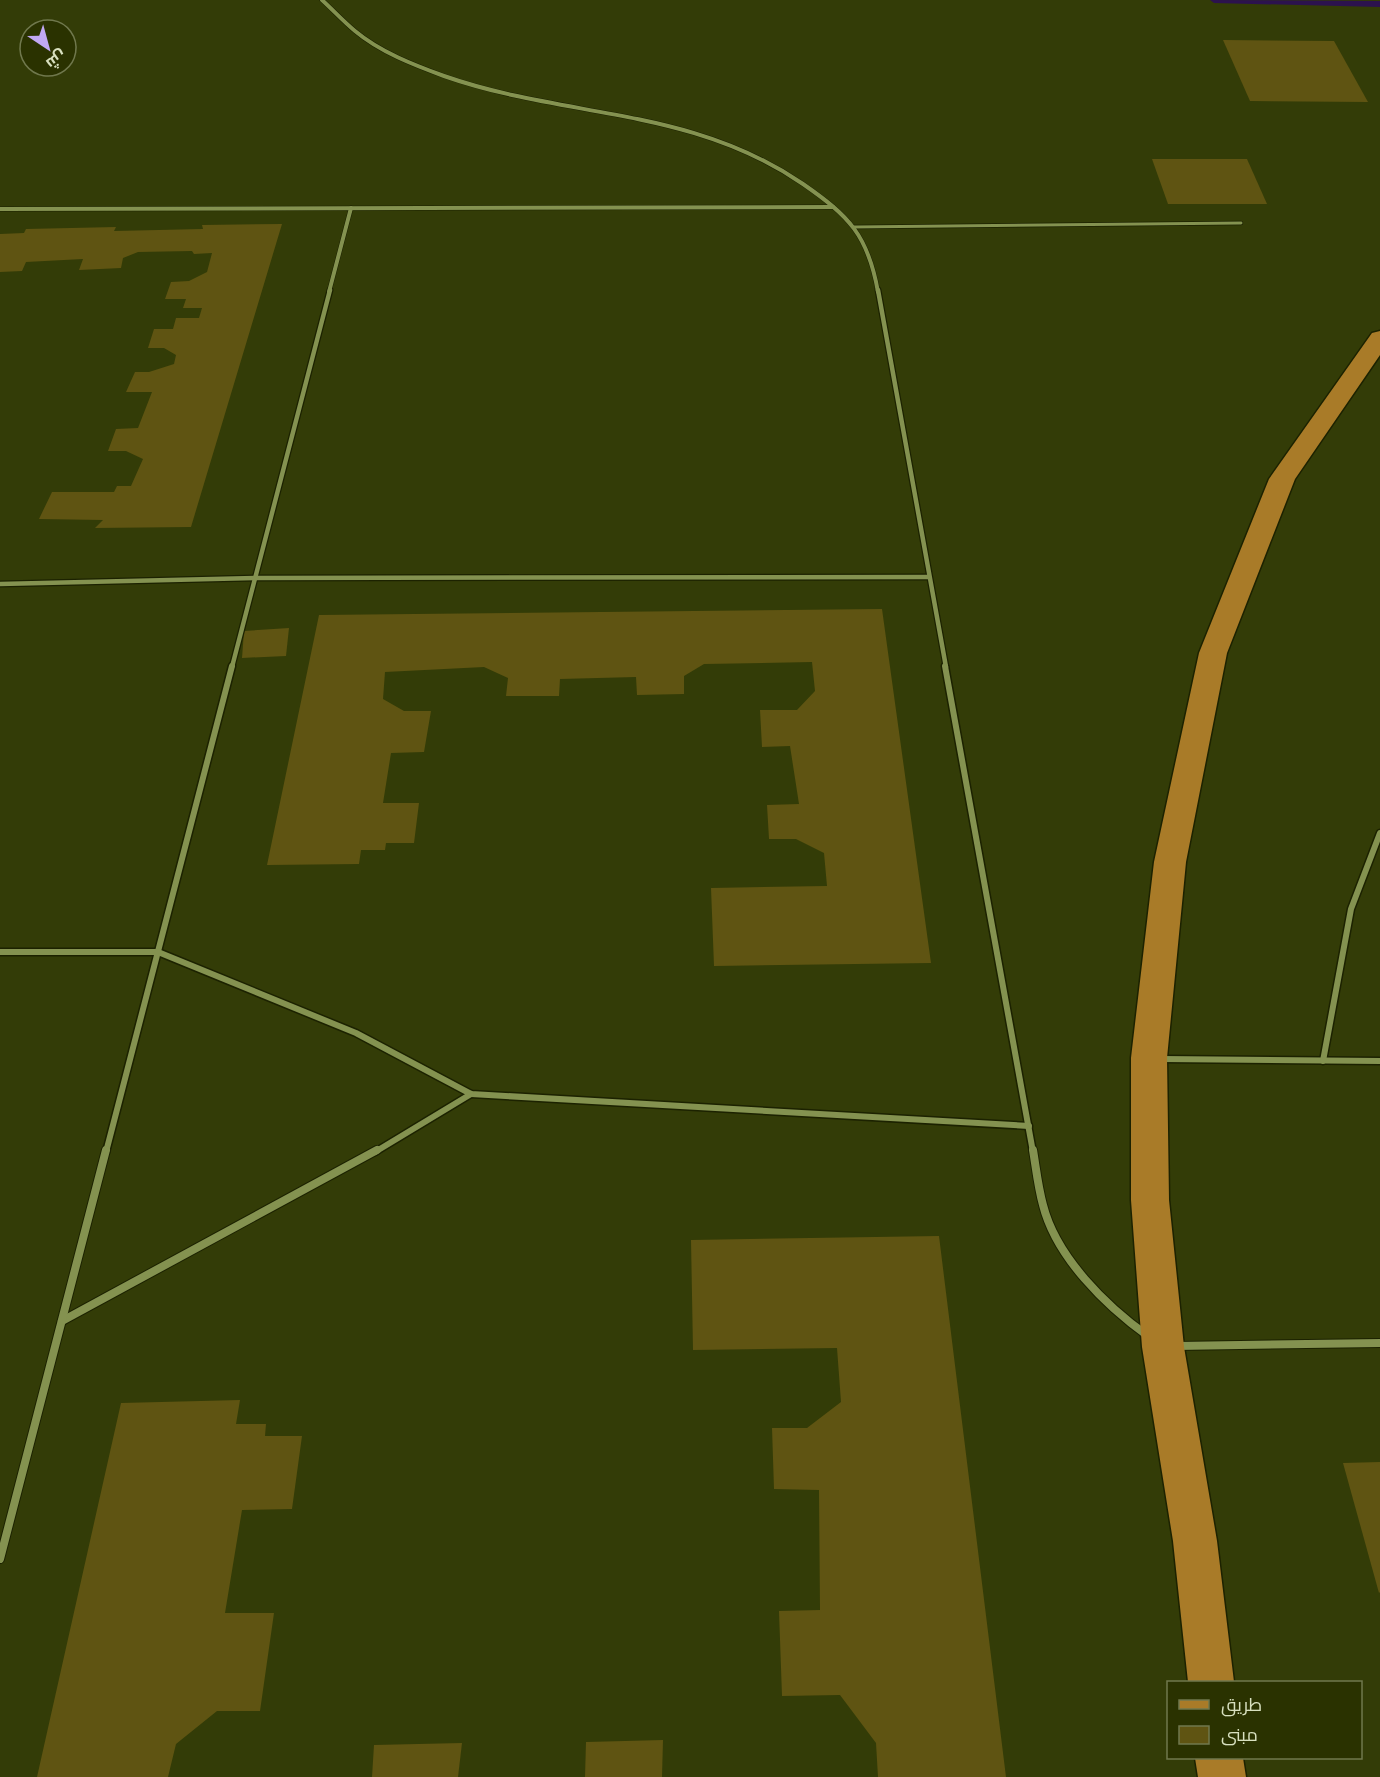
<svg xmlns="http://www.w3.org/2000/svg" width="1380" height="1777" font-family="'Space Grotesk',Cairo,sans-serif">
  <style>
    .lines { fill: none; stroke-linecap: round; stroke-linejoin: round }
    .stream { fill: #2c124e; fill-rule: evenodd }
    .building { fill: #5f5412 }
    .lane-casing { stroke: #1c2200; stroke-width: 4.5 }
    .street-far3-casing { stroke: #1c2200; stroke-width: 5 }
    .street-far2-casing { stroke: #1c2200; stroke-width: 7 }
    .street-far1-casing { stroke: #1c2200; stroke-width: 9 }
    .street-casing { stroke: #1c2200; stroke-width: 10 }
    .primary-casing { stroke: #1c2200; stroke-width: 3 }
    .lane { stroke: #849250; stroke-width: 3 }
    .street-far3 { stroke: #849250; stroke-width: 4 }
    .street-far2 { stroke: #849250; stroke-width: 4.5 }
    .street-far1 { stroke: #849250; stroke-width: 6 }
    .street { stroke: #849250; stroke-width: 8 }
    .primary { fill: #a97b28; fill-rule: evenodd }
  </style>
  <rect width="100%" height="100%" fill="#333c07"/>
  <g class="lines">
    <path class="stream" d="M1210 0 1380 1V7L1214 3Z"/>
  </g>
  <g class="building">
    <path d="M1223 40 1334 41 1368 102 1250 101Z"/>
    <path d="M1152 159H1247L1267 204H1168Z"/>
    <path d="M282 224 191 527 95 528 103 520 39 519 52 492H114L117 486H131L143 459 126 451H108L116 429 138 428 152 392H126L135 372H149L174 364 176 355 164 348H148L154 329H173L176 318H199L202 308H183L186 299H165L171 282 189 281 207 272 212 253 194 254 192 251 138 252 123 258 121 268 79 270 83 259 26 262 22 271 0 272V234L24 233 26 229 116 227 114 231 203 229 202 225Z"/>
    <path d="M882 609 931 963 714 966 711 888 827 886 824 853 796 839H769L767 805 799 804 790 746 762 747 760 710H797L815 691 812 662 704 664 684 676V694L637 695 636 677 560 679 559 696H506L508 678 484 667 385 672 383 699 404 711H431L424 752 391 753 383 803H419L414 843H386L385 850H361L359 864 267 865 319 615Z"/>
    <path d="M289 628 286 656 242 658 244 631Z"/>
    <path d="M939 1236 1006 1777H878L876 1743 840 1695 782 1696 779 1611 820 1610 819 1490 774 1489 772 1428H807L841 1402 837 1348 693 1350 691 1240Z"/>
    <path d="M240 1400 236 1424H266L265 1436H302L292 1509 242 1510 225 1613H274L260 1711H217L176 1744 168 1777H37L121 1403Z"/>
    <path d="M1380 1462V1592L1379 1593 1343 1463Z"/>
    <path d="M663 1740 662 1777H585L586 1742Z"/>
    <path d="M462 1743 458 1777H372L374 1745Z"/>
  </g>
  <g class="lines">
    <defs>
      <path id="lane" d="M854 227 1241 223"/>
      <g id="street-far3">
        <path d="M322 0C333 10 344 22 355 31 380 52 414 65 444 76 567 119 689 106 803 184 849 216 868 235 878 292"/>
        <path d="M0 209 833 207"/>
        <path d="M329 292 351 208"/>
      </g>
      <g id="street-far2">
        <path d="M878 290 946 667"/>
        <path d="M0 584 255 578 929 577"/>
        <path d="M232 667 330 290"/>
      </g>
      <g id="street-far1">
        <path d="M945 666 1033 1152"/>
        <path d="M0 952H158L356 1033 471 1094 1029 1126"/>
        <path d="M1162 1059 1380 1061"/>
        <path d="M1323 1061 1351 909 1380 833"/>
        <path d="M106 1152 232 666"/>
        <path d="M375 1152 471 1094"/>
      </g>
      <g id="street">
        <path d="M1033 1150C1036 1168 1038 1187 1043 1205 1056 1257 1106 1306 1148 1336"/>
        <path d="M62 1321 377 1150"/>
        <path d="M1176 1346 1380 1343"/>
        <path d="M0 1559 106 1150"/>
      </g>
      <g id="primary">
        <path d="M1380 331V355L1295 479 1227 653 1186 862 1167 1058 1169 1200 1184 1347 1217 1541 1234 1682H1188L1173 1541 1142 1347 1131 1200V1058L1154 862 1199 653 1269 479 1372 333Z"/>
        <path d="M1195 1758H1243L1246 1777H1198Z"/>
      </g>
    </defs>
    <use href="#lane" class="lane-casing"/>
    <use href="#street-far3" class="street-far3-casing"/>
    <use href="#street-far2" class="street-far2-casing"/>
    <use href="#street-far1" class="street-far1-casing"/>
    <use href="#street" class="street-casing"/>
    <use href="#primary" class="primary-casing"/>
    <use href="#lane" class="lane"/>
    <use href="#street-far3" class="street-far3"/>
    <use href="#street-far2" class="street-far2"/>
    <use href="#street-far1" class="street-far1"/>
    <use href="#street" class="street"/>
    <use href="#primary" class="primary"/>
  </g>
  <rect x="1167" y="1681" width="195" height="78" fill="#2a3200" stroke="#70784d" stroke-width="1.5"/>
  <rect x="1179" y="1700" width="30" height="9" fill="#a97b28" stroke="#70784d" stroke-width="1.5"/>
  <text x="1221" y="1711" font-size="18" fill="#d9e1c0">طريق</text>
  <rect x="1179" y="1726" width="30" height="18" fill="#5f5412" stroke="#70784d" stroke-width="1.5"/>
  <text x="1221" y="1741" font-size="18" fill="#d9e1c0">مبنى</text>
  <g transform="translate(48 48) rotate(144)"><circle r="28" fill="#2a3200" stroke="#70784d" stroke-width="1.5"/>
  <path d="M0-4.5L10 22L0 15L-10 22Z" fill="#c1a8f3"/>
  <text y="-9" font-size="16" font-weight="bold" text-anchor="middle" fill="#d9e1c0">ش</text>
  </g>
</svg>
